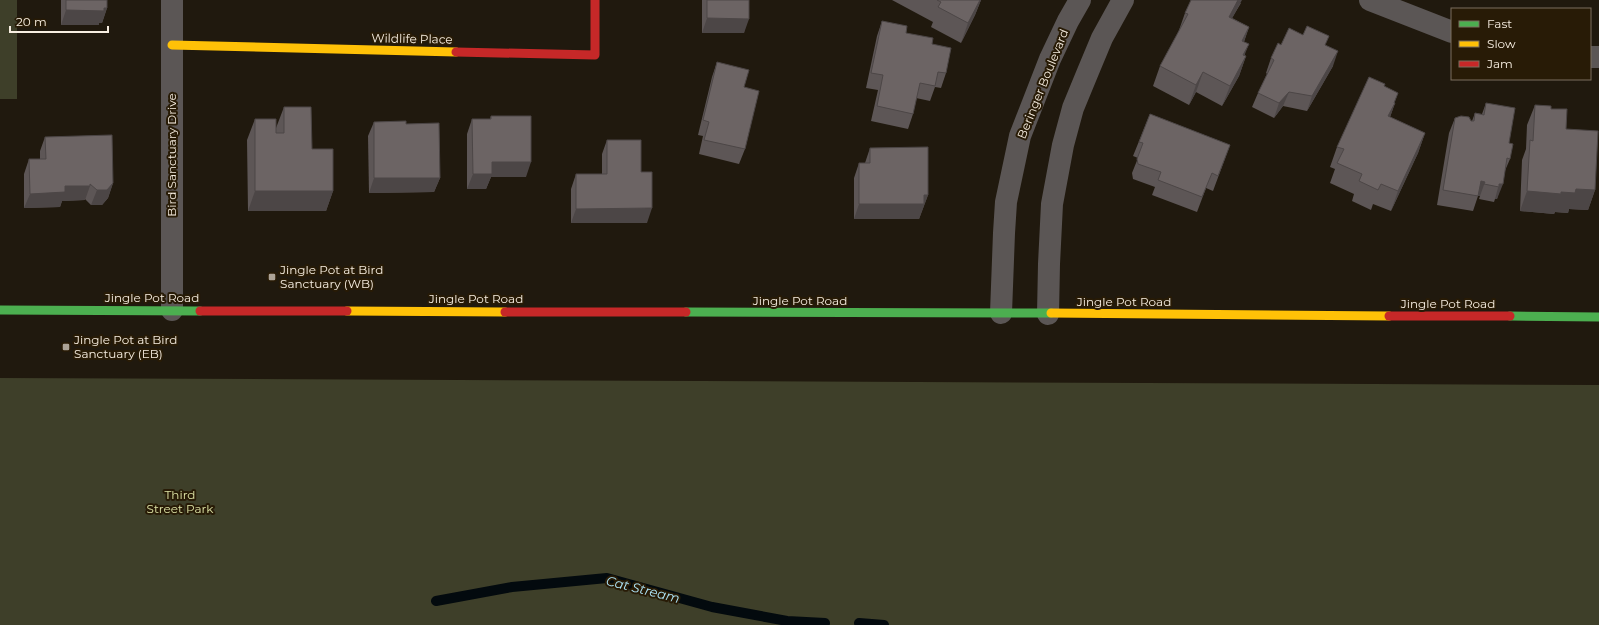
<svg xmlns="http://www.w3.org/2000/svg" width="1599" height="625" font-family="Montserrat,sans-serif">
  <style>
    .green { fill: #3e3f29 }
    .lines { fill: none; stroke-linecap: round; stroke-linejoin: round }
    .stream { stroke: #030a0e; stroke-width: 10 }
    .street { stroke: #5b5655; stroke-width: 22 }
    .fast { stroke: #4caf50; stroke-width: 9 }
    .slow { stroke: #ffc107; stroke-width: 9 }
    .jam { stroke: #c62828; stroke-width: 9 }
    .wall { fill: #5d5656 }
    .shaded-wall { fill: #4c4646 }
    .building { fill: #6c6464; stroke: #4c4646 }
    .poi-dot { fill: #aca397; stroke: #281b06; stroke-width: 1.5 }
    .labels { text-anchor: middle; stroke-width: 4; stroke-linejoin: round; paint-order: stroke }
    .street-label { font-size: 12px; fill: #f7eee1; stroke: #281b06 }
    .poi-label { font-size: 12px; fill: #f7eee1; stroke: #281b06; text-anchor: start }
    .park-label { font-size: 12px; fill: #dce2a5; stroke: #281b06 }
    .water-label { font-size: 13px; font-style: italic; fill: #afe7fb; stroke: #281b06 }
  </style>
  <rect width="100%" height="100%" fill="#20190e"/>
  <g class="green">
    <rect x="0" y="0" width="17" height="99"/>
    <path d="M0 378 1599 385V625H0Z"/>
  </g>
  <g class="lines">
    <g class="stream">
      <path d="M436 601 512 587 607 578 712 607 787 621 825 623"/>
      <path d="M859 623 884 625"/>
    </g>
    <g class="street">
      <path d="M1370 0 1452 32"/>
      <path d="M1590 57H1599"/>
      <path d="M172 310V0"/>
      <path d="M1001 313 1004 233 1006 202 1020 136 1050 59 1068 21 1080 0"/>
      <path d="M1048 314 1049 264 1052 204 1063 145 1073 108 1087 74 1102 38 1123 0"/>
    </g>
    <g class="fast">
      <path d="M0 310 200 311"/>
      <path d="M686 312 1051 313"/>
      <path d="M1510 316 1599 317"/>
    </g>
    <g class="slow">
      <path d="M172 45 456 52"/>
      <path d="M347 311 505 312"/>
      <path d="M1051 313 1389 316"/>
    </g>
    <g class="jam">
      <path d="M456 52 595 55V0"/>
      <path d="M200 311H347"/>
      <path d="M505 312H686"/>
      <path d="M1389 316H1510"/>
    </g>
  </g>
  <g class="wall">
    <path d="M61 0H107V8L102 23H99V25H61Z"/>
    <path d="M702 0H749L744 33H702Z"/>
    <path d="M892 0H981L975 15 961 43 931 27 933 22Z"/>
    <path d="M1241 3 1232 18 1249 27 1244 42 1245 56H1246L1239 76 1222 106 1196 92 1189 105 1153 86 1160 66 1178 33 1185 13Z"/>
    <path d="M882 21 906 33 932 44 946 73 941 88 935 87 930 101 916 98 913 114 908 129 871 121 878 90 866 88 877 36Z"/>
    <path d="M1281 45 1326 46 1333 66 1307 111 1283 106 1274 118 1252 107 1258 93 1267 74 1266 73 1271 58Z"/>
    <path d="M717 62 744 87 745 149 739 164 699 154 703 136 698 135 712 77Z"/>
    <path d="M1384 86 1395 103 1390 117 1425 133 1418 153 1391 211 1373 204 1371 210 1352 201 1354 194 1330 183 1335 169 1330 167 1337 147Z"/>
    <path d="M1486 103 1509 143 1510 159 1504 173 1497 199H1495L1494 202 1479 199 1480 196H1478L1473 211 1437 205 1449 133 1455 118 1472 121 1475 113 1482 114Z"/>
    <path d="M1535 105 1551 109 1566 129 1595 190 1588 210 1569 209 1568 213 1555 212 1554 214 1520 211 1522 160 1526 149 1527 125Z"/>
    <path d="M284 107 312 149 333 191 326 211H248L247 140 255 119 276 133V128Z"/>
    <path d="M1150 114 1230 145 1213 191 1206 188 1197 212 1152 195 1155 187 1133 179 1132 173 1138 158 1133 156Z"/>
    <path d="M491 116 526 177H491L486 189H467V134L472 119H490Z"/>
    <path d="M374 122 406 124 440 178 434 192 369 193 368 136Z"/>
    <path d="M45 137 113 183 108 198 102 205H91L85 199V200L62 201 60 207 24 208V174L29 159H40V151Z"/>
    <path d="M607 140 641 172 647 223H571V189L576 174H602V154Z"/>
    <path d="M870 148 928 195 919 219H854V178L859 163H865Z"/>
  </g>
  <g class="shaded-wall">
    <path d="M980 0H981L975 15 961 43 968 23Z"/>
    <path d="M1238 0H1242L1222 37 1229 17Z"/>
    <path d="M107 8 102 23H99V25H61L66 10Z"/>
    <path d="M707 18 749 19 744 33H702Z"/>
    <path d="M1249 27 1242 47V41Z"/>
    <path d="M1249 44 1241 64 1243 55Z"/>
    <path d="M1338 51 1333 66 1307 111 1312 96Z"/>
    <path d="M1246 56 1239 76 1222 106 1230 86Z"/>
    <path d="M1203 72 1196 92 1189 105 1196 85Z"/>
    <path d="M1289 92 1283 106 1274 118 1279 103Z"/>
    <path d="M1398 93 1393 106 1395 103 1388 123V116Z"/>
    <path d="M1425 133 1418 153 1391 211 1398 191Z"/>
    <path d="M492 162H531L526 177H491L486 189H467L473 174Z"/>
    <path d="M374 178H440L434 192 369 193Z"/>
    <path d="M1481 181 1485 182 1480 196H1475Z"/>
    <path d="M113 183 108 198 102 205H91L97 190Z"/>
    <path d="M1499 184H1503L1497 199H1495Z"/>
    <path d="M65 186H90L85 200 62 201 60 207 24 208 30 194Z"/>
    <path d="M1576 189 1595 190 1588 210 1569 209 1568 213 1555 212 1554 214 1520 211 1527 191 1561 192Z"/>
    <path d="M255 191H333L326 211H248Z"/>
    <path d="M924 195H928L919 219H854L859 204Z"/>
    <path d="M652 208 647 223H571L576 209Z"/>
  </g>
  <g class="building">
    <path d="M66 0H107V8H104V11L66 10Z"/>
    <path d="M707 0H749V19L707 18Z"/>
    <path d="M937 0H980L968 23 938 7 941 2Z"/>
    <path d="M1191 0H1238L1229 17 1249 27 1242 41 1249 44 1243 55 1246 56 1230 86 1203 72 1196 85 1160 66 1188 14 1185 13Z"/>
    <path d="M882 21 907 26 906 33 933 38 932 44 951 48 946 73 938 72 935 86 920 83 913 114 877 106 883 75 871 73Z"/>
    <path d="M1307 26 1329 36 1325 45 1338 51 1312 96 1289 92 1279 103 1258 93 1274 60 1271 58 1278 43 1281 45 1289 28 1303 35Z"/>
    <path d="M717 62 749 70 744 87 759 91 745 149 704 140 709 122 703 120Z"/>
    <path d="M1369 77 1385 84 1384 86 1398 93 1394 103H1395L1388 116 1425 133 1398 191 1381 184 1378 190 1359 181 1362 174 1337 163 1344 149 1337 147Z"/>
    <path d="M1486 103 1515 108 1509 143 1513 144 1510 159 1507 158 1503 184H1499V187L1484 184 1485 182 1481 181 1478 196 1443 190 1455 118 1461 116 1469 117 1471 121H1474L1475 113 1484 115Z"/>
    <path d="M1535 105 1551 106V109H1567L1566 129 1598 131 1595 190 1576 189 1575 193 1561 192V194L1527 191 1530 140 1533 141Z"/>
    <path d="M284 107H311L312 149H333V191H255V119H276V133H284Z"/>
    <path d="M1150 114 1230 145 1218 176 1212 173 1202 197 1158 180 1161 172 1138 164 1137 159 1143 143 1139 142Z"/>
    <path d="M491 116H531V162H492V174H473L472 119H491Z"/>
    <path d="M406 121V124L439 123 440 178H374V122Z"/>
    <path d="M112 135 113 183 107 190H97L90 184V186H65V192L30 194 29 159H46L45 137Z"/>
    <path d="M607 140H641V172H652V208L576 209V174H607Z"/>
    <path d="M928 147V195H924V204H859V163H870V148Z"/>
  </g>
  <g class="poi-dot">
    <rect x="268" y="273" width="8" height="8" rx="2"/>
    <rect x="62" y="343" width="8" height="8" rx="2"/>
  </g>
  <g class="labels">
    <g class="street-label">
      <text transform="translate(412 39) rotate(1)" y="4">Wildlife Place</text>
      <text transform="translate(1043 84) rotate(-68)" y="4">Beringer Boulevard</text>
      <text transform="translate(172 155) rotate(-90)" y="4">Bird Sanctuary Drive</text>
      <text x="152" y="302">Jingle Pot Road</text>
      <text x="476" y="303">Jingle Pot Road</text>
      <text x="800" y="305">Jingle Pot Road</text>
      <text x="1124" y="306">Jingle Pot Road</text>
      <text x="1448" y="308">Jingle Pot Road</text>
    </g>
    <g class="poi-label">
      <text x="280" y="274">Jingle Pot at Bird<tspan x="280" dy="14">Sanctuary (WB)</tspan></text>
      <text x="74" y="344">Jingle Pot at Bird<tspan x="74" dy="14">Sanctuary (EB)</tspan></text>
    </g>
    <g class="park-label">
      <text x="180" y="499">Third<tspan x="180" dy="14">Street Park</tspan></text>
    </g>
    <g class="water-label">
      <text transform="translate(643 589) rotate(14)" y="5">Cat Stream</text>
    </g>
  </g>
  <rect x="1451" y="8" width="140" height="72" fill="#281b06" stroke="#7b6f5e"/>
  <rect x="1459" y="21" width="20" height="6" fill="#4caf50" stroke="#7b6f5e"/>
  <text x="1487" y="28" font-size="12" fill="#f7eee1">Fast</text>
  <rect x="1459" y="41" width="20" height="6" fill="#ffc107" stroke="#7b6f5e"/>
  <text x="1487" y="48" font-size="12" fill="#f7eee1">Slow</text>
  <rect x="1459" y="61" width="20" height="6" fill="#c62828" stroke="#7b6f5e"/>
  <text x="1487" y="68" font-size="12" fill="#f7eee1">Jam</text>
  <path d="M10 26v6h98v-6" fill="none" stroke="#f7eee1" stroke-width="2"/>
  <text x="16" y="26" font-size="12" fill="#f7eee1" stroke="#281b06" stroke-width="3" paint-order="stroke">20 m</text>
</svg>
